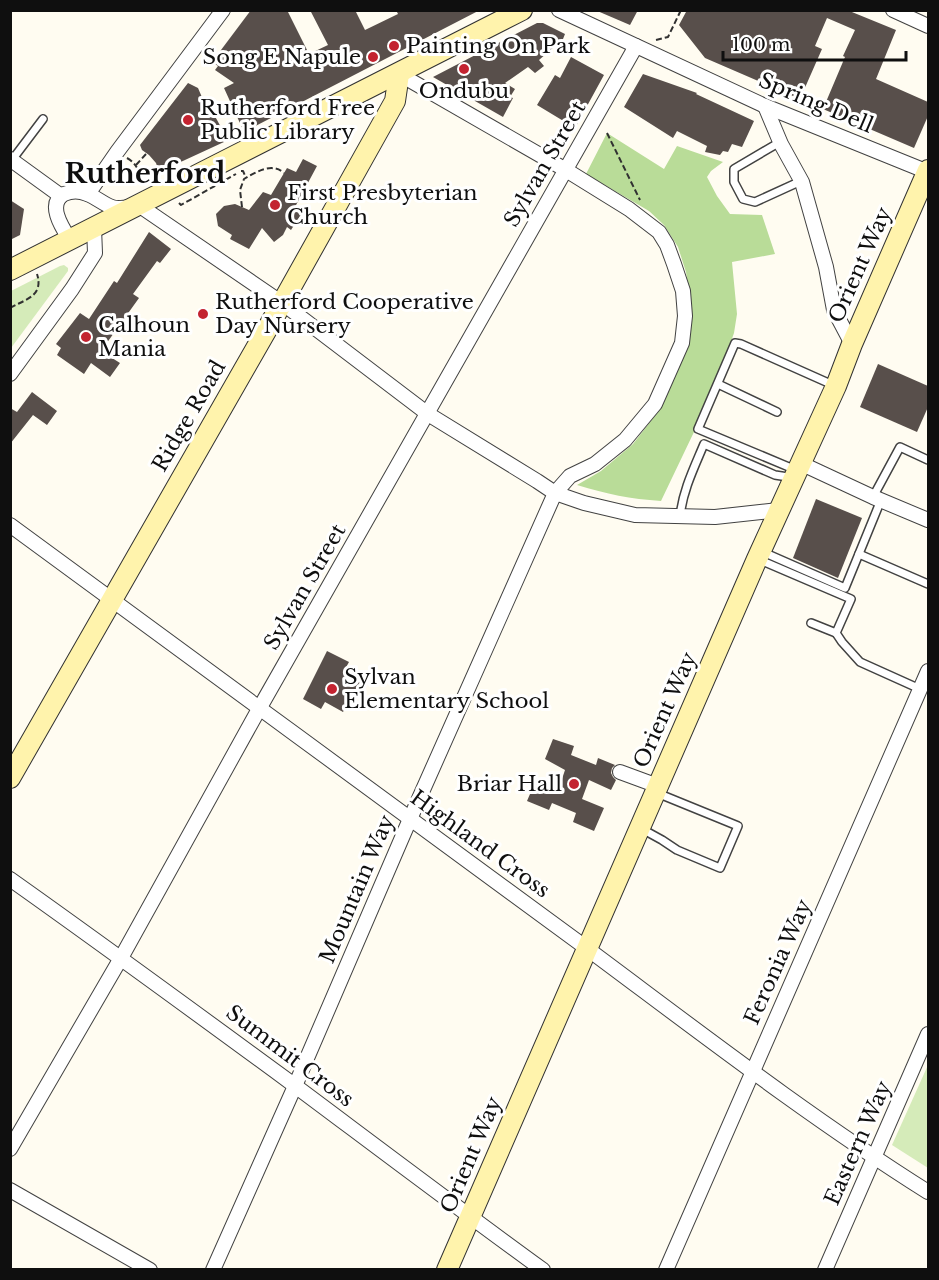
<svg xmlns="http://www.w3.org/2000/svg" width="939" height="1280" font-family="'Libre Baskerville',serif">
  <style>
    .green { fill: #d5ebb9 }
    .forest { fill: #b9dc98 }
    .building { fill: #584f4b }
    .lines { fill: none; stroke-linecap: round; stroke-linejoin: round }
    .lane-casing { stroke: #424242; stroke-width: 10 }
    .street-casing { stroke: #424242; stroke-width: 16 }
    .secondary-casing { stroke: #313131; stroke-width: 22 }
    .path { stroke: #313131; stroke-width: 2; stroke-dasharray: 6 3; stroke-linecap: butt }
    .lane { stroke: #fff; stroke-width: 7 }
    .street { stroke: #fff; stroke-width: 14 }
    .secondary { stroke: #fff3ac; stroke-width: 20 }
    .poi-dot { fill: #c32330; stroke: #fff; stroke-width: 2 }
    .labels { text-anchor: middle; stroke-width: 6; stroke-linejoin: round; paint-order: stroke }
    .poi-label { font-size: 21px; fill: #0f0f0f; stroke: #fff; text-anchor: start }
    .street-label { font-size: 21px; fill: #0f0f0f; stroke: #fff }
    .district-label { font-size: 27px; font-weight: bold; fill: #0f0f0f; stroke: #fff }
  </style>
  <rect width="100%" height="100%" fill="#fffcf1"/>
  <g class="green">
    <path d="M64 265 68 268V271L11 348V291L60 266Z"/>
    <path d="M928 1065V1168L892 1145Z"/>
  </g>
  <path class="forest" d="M607 133 664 169 677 146 723 162 711 171 707 177 717 196 730 214 762 215 775 254 732 262 737 314 734 333 722 367 704 411 661 501C630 499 607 494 577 485L601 471 633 444 660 409 689 341 691 322 690 299 686 272 678 247 664 225 649 211 586 174Z"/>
  <g class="building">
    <path d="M251 10H287L309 54 328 45 310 10H355L365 30 398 14 396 10H480L244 132 224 88 234 83 215 70 218 66 212 62Z"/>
    <path d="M595 10H638L630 25Z"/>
    <path d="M739 10H847L896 30 876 79 928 102V116L914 148 823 109 845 57 843 56 855 30 827 18 815 46 822 49 800 99 705 58 679 25 686 12Z"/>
    <path d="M537 23H543L565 34 563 39 539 60 544 66 535 73 528 67 505 83 515 89 510 97 513 98 503 117 433 77Z"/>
    <path d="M571 57 604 75 575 128 537 105 555 75 560 78Z"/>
    <path d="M643 74 697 93 696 94 754 121 742 147 732 144 728 152 723 151 720 155 705 152 707 146 677 131 673 138 624 107Z"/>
    <path d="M188 83 198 88 207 109 210 107 223 131 220 132 224 142 159 172 156 163 149 155 142 150 140 145Z"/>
    <path d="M303 159 317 166 295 207 302 213 291 230 287 227 283 235 274 242 262 228 249 249 230 239 232 235 218 226 216 214 224 206 235 204 249 210 263 192 271 195 287 168 296 172Z"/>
    <path d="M10 200 24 209 20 235 10 240Z"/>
    <path d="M149 232 171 249 160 263 157 261 133 294 139 298 101 351 120 363 110 377 91 363 84 374 57 355 61 348 56 344 80 313 89 319 114 281 117 283Z"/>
    <path d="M878 364 928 386V407L917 432 860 407Z"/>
    <path d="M32 392 57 411 47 425 33 415 10 444V408L17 412Z"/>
    <path d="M816 499 862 518 838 578 793 558Z"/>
    <path d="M327 651 349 662 344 671 361 680 343 712 325 702 321 709 303 699Z"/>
    <path d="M553 739 574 746 571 755 596 765 598 758 615 765 612 768 611 773 613 777 616 780 611 790 589 780 582 799 604 808 594 831 573 822 576 813 552 803 549 810 527 801 536 780 559 788 565 770 545 759Z"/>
  </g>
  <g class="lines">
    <defs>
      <g id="lane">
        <path d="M780 142 734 169V182L743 199 755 202 801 181"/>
        <path d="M12 160 43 119"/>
        <path d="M718 384 777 412"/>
        <path d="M796 470 698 429 735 343 741 344 833 385"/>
        <path d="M873 497 900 447 928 460"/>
        <path d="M680 516C683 490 694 468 704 444L775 475 788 477 792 476"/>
        <path d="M763 552 845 588 881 500"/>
        <path d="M859 554 928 584"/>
        <path d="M760 560 851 599 836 633 842 642 860 662 920 689"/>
        <path d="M811 623 836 633"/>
        <path d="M642 829 662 840 677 850 720 868 738 826 657 793"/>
      </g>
      <g id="street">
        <path d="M559 10 765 106 928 172"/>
        <path d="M893 10 928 26"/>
        <path d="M765 106 781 144 802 182 826 267 834 310 852 344"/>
        <path d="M10 159 61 196"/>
        <path d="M88 194 117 152 223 10"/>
        <path d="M70 240C63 229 46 204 64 194 71 191 80 191 87 194 96 197 103 204 112 207 119 210 132 206 140 206L282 303 428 414 537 481 555 493 584 503 635 515 715 517 779 510"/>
        <path d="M10 374 72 289 95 253 94 228"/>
        <path d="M800 463 873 497 928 520"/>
        <path d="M10 525C202 666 393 806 585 947 698 1031 809 1117 928 1192"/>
        <path d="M620 772 658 786"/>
        <path d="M10 879C106 947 200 1016 294 1085 377 1147 459 1209 543 1270"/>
        <path d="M10 1149 121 958 259 709 636 46"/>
        <path d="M10 1190 150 1270"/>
        <path d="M213 1270 295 1086 410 819 555 493 570 476 595 464 625 440 655 404 682 343 685 316 683 291 674 264 667 245 659 232 629 209 566 170 399 74"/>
        <path d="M666 1270 928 671"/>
        <path d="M825 1270 928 1034"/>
      </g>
      <g id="secondary">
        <path d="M10 270 522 10"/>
        <path d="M10 778 282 303 395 101 399 74"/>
        <path d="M447 1270 757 559 836 386 852 344 928 170"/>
      </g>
    </defs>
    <use href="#lane" class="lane-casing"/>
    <use href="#street" class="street-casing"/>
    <use href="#secondary" class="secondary-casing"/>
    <g class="path">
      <path d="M656 40 668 37 681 10"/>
      <path d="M607 133 640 200"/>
      <path d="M127 158C138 164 140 174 144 185"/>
      <path d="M136 165 146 154"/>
      <path d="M241 171H243L246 178"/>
      <path d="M179 203 181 205 236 174"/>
      <path d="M242 207 240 190 244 179C256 172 272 162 284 173"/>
      <path d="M10 308C26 299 44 296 37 274"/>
    </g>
    <use href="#lane" class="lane"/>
    <use href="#street" class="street"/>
    <use href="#secondary" class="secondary"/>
  </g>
  <g class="poi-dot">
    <circle cx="394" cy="46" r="6"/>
    <circle cx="373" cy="57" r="6"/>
    <circle cx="464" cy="69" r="6"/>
    <circle cx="188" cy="120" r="6"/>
    <circle cx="275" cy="205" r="6"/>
    <circle cx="203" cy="314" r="6"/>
    <circle cx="86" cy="337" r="6"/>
    <circle cx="332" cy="689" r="6"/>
    <circle cx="574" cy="784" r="6"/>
  </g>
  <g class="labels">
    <g class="poi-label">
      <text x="406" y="53">Painting On Park</text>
      <text x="361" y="64" text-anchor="end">Song E Napule</text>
      <text x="464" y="98" text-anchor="middle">Ondubu</text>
      <text x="200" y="115">Rutherford Free<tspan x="200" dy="24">Public Library</tspan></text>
      <text x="287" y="200">First Presbyterian<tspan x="287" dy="24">Church</tspan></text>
      <text x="215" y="309">Rutherford Cooperative<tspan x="215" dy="24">Day Nursery</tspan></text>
      <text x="98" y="332">Calhoun<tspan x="98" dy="24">Mania</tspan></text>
      <text x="344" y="684">Sylvan<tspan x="344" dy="24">Elementary School</tspan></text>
      <text x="562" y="791" text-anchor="end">Briar Hall</text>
    </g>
    <g class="street-label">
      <text transform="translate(816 103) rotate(23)" y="7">Spring Dell</text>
      <text transform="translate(545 164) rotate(-60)" y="7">Sylvan Street</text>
      <text transform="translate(860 265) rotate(-66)" y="7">Orient Way</text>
      <text transform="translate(189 416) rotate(-60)" y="7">Ridge Road</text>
      <text transform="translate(305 587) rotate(-60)" y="7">Sylvan Street</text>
      <text transform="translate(665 710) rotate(-66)" y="7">Orient Way</text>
      <text transform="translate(480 844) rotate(36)" y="7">Highland Cross</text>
      <text transform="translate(357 889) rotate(-67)" y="7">Mountain Way</text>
      <text transform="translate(778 962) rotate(-66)" y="7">Feronia Way</text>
      <text transform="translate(290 1056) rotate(37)" y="7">Summit Cross</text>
      <text transform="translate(858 1143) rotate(-66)" y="7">Eastern Way</text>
      <text transform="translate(471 1155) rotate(-67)" y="7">Orient Way</text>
    </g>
    <g class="district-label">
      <text x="145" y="183">Rutherford</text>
    </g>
  </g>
  <rect width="939" height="1280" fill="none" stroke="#0f0f0f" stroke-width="24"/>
  <path d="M723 51v9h183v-9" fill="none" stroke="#0f0f0f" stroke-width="3"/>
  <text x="732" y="51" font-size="18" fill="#0f0f0f" stroke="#ffffff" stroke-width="4.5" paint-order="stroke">100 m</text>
</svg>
